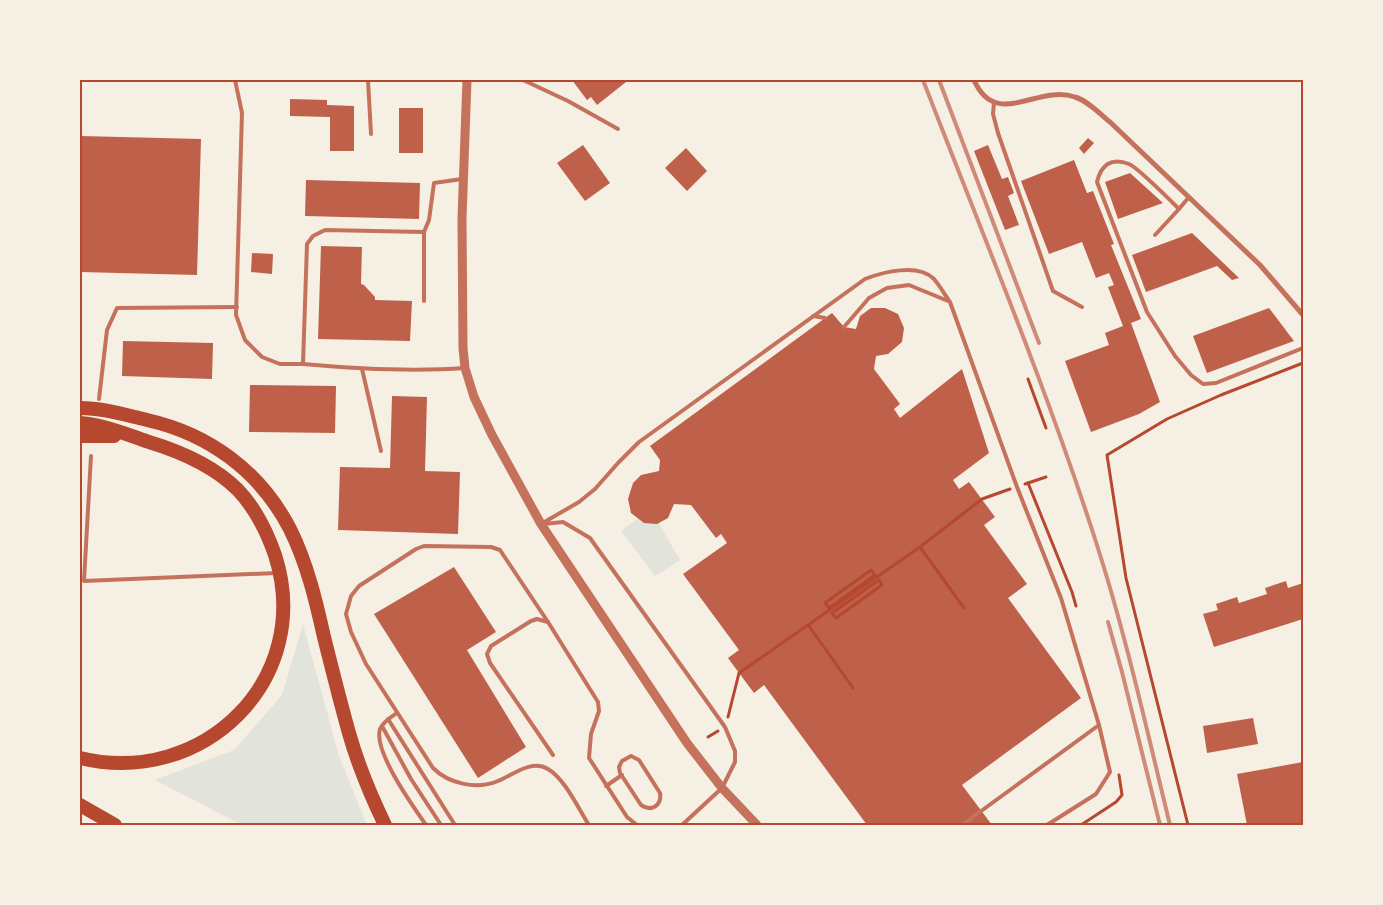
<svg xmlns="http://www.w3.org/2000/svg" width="1383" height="905" font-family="'Nunito Sans',sans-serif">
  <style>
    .green { fill: #e2e4dc }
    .building { fill: #bf614a }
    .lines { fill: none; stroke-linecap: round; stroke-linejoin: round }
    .path { stroke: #b5482f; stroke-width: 3 }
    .service { stroke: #c5725c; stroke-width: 4 }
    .minor { stroke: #c5725c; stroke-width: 5 }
    .tertiary { stroke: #c5725c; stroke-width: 9 }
    .motorway { stroke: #b5482f; stroke-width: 14 }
    .rail { stroke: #cf8b77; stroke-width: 4 }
    .neatline { fill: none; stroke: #b5482f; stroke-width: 2 }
  </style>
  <rect width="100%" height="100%" fill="#f6efe4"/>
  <g class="green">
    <path d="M638 518 657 520 680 560 655 576 621 531Z"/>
    <path d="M303 624 339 756 367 825H242L155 780 234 750 282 695Z"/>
  </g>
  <g class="building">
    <path d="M572 80H624L626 82 597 105 591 97 587 100Z"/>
    <path d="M290 99 327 100V105L354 106V151H330V117L290 116Z"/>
    <rect x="399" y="108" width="24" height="45"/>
    <path d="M80 136 201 139 197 275 80 272Z"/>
    <path d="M1088 138 1094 143 1084 154 1079 148Z"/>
    <path d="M583 145 610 183 585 201 557 163Z"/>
    <path d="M988 145 1002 179 1008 177 1014 193 1008 196 1019 225 1005 230 974 151Z"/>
    <path d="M686 148 707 171 687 191 665 168Z"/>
    <path d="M1074 160 1087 193 1093 191 1114 244 1111 245 1141 319 1131 323 1160 402 1139 414 1091 432 1065 361 1109 345 1105 333 1123 326 1108 287 1114 285 1109 273 1096 278 1082 242 1049 254 1021 181Z"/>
    <path d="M1130 173 1163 203 1118 219 1105 182Z"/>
    <path d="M306 180 420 183 419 219 305 216Z"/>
    <path d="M1192 233 1239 278 1232 280 1217 266 1146 292 1132 255Z"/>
    <path d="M321 246 362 247 361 284 364 285 375 297V300L412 301 410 341 318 339Z"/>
    <path d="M252 253 273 254 272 274 251 272Z"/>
    <path d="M871 308H885L898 314 904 328 902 342 888 354 876 356 874 369 900 404 894 409 900 418 962 369 989 453 953 480 959 489 969 482 995 517 984 525 1027 584 1008 598 1081 698 962 785 992 825H867L764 685 754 693 739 673 728 658 739 650 683 574 727 543 721 534 716 538 691 505 674 504 668 518 657 524 644 523 631 513 628 499 633 483 641 475 659 471 660 460 650 446 832 313 844 327 856 329 860 316Z"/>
    <path d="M1269 308 1294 341 1207 373 1193 336Z"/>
    <path d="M123 341 213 343 212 379 122 376Z"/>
    <path d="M250 385 336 386 335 433 249 432Z"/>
    <path d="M392 396 427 397 425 471 460 472 458 534 338 530 340 467 390 468Z"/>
    <path d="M454 567 496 632 467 650 526 747 478 778 374 614Z"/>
    <path d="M1286 581 1288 588 1303 583V619L1214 647 1203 614 1218 610 1216 604 1237 597 1239 603 1267 594 1265 588Z"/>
    <path d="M1253 718 1258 744 1207 753 1203 726Z"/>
    <path d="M1303 762V825H1247L1237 774Z"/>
  </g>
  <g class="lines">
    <g class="path">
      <path d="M1028 379 1046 428"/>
      <path d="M1028 483 1072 592 1076 606"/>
      <path d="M1025 484 1046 477"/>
      <path d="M920 547 964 608"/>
      <path d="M871 570 875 575 829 608 825 603Z"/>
      <path d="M879 580 882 585 836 618 832 613Z"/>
      <path d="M809 626 853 688"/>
      <path d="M728 717 739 673 920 547 982 499 1010 489"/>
      <path d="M708 737 718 731"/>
      <path d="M1081 825 1116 802 1122 795 1119 775"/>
      <path d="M1188 825 1126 578 1107 455 1167 419 1221 395 1303 363"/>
    </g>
    <g class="service">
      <path d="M235 80 242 113 236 315 245 340 262 357 280 364H303"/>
      <path d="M368 80 371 134"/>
      <path d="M523 80 568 101 618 129"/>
      <path d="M994 102 993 114 998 133 1053 291 1082 307"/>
      <path d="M1189 197 1179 209C1170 200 1138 168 1129 164 1111 157 1101 165 1097 182L1147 312 1175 356 1191 375 1203 384 1216 383 1303 348"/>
      <path d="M424 232 325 230 313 236 307 244 303 364C358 369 411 372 465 368"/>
      <path d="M1155 235 1179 209"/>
      <path d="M424 301V232L429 220 434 183 462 179"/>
      <path d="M813 316 825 318"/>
      <path d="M844 327 869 298 887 288 909 285 948 301"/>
      <path d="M362 369 381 451"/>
      <path d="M99 399 107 330 117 308 237 307"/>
      <path d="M91 456 84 581 276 573"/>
      <path d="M541 524 579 502 595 489 618 463 639 442 865 279C883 272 918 263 934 279 940 286 945 295 950 302L1017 487 1061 598 1099 725 1110 772 1096 794 1047 825"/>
      <path d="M543 524 563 522 590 538 725 727 735 751V762L722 788 682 825"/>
      <path d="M548 622 537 619 531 621 491 646 487 654 490 663 553 755"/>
      <path d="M397 713C391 717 383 722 380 729 373 751 413 806 426 825"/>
      <path d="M388 719 455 825"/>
      <path d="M382 726 411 779 441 825"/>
      <path d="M631 756 639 760 660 793C662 806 651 812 641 805L620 773 619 767 622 761Z"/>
      <path d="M606 786 622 775"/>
      <path d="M589 825C578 808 565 779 548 769 531 759 513 775 498 781 477 790 449 784 433 768L366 664 351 632 346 614 351 596 359 586 416 549 424 546 491 547 500 550 548 622 598 702 599 711 591 734 589 758 627 817 637 825"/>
      <path d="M962 825 1099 725"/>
    </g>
    <path class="minor" d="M974 80C996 130 1037 84 1075 97 1088 101 1099 113 1110 122L1260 265 1303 315"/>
    <path class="tertiary" d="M467 80 462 218 463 348 465 368 474 397 492 435 541 524 687 743 722 788 757 825"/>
    <g class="motorway">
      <path d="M80 408C103 408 125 415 147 420 209 434 260 471 290 529 307 563 316 601 324 637 332 669 340 701 349 733 358 765 371 796 385 825"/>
      <path d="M80 423C104 425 126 434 149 442 182 452 214 466 238 490 255 508 267 532 275 555 315 679 203 788 80 758"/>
      <path d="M80 436H114"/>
      <path d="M80 805 115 825"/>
    </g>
    <g class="rail">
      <path d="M923 80C982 233 1046 386 1096 542 1126 635 1147 731 1170 825"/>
      <path d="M939 80 1039 343"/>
      <path d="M1108 622 1122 672 1160 825"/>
    </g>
  </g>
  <rect width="1383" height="905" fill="none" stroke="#f6efe4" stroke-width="162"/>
  <rect x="81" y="81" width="1221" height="743" class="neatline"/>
</svg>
